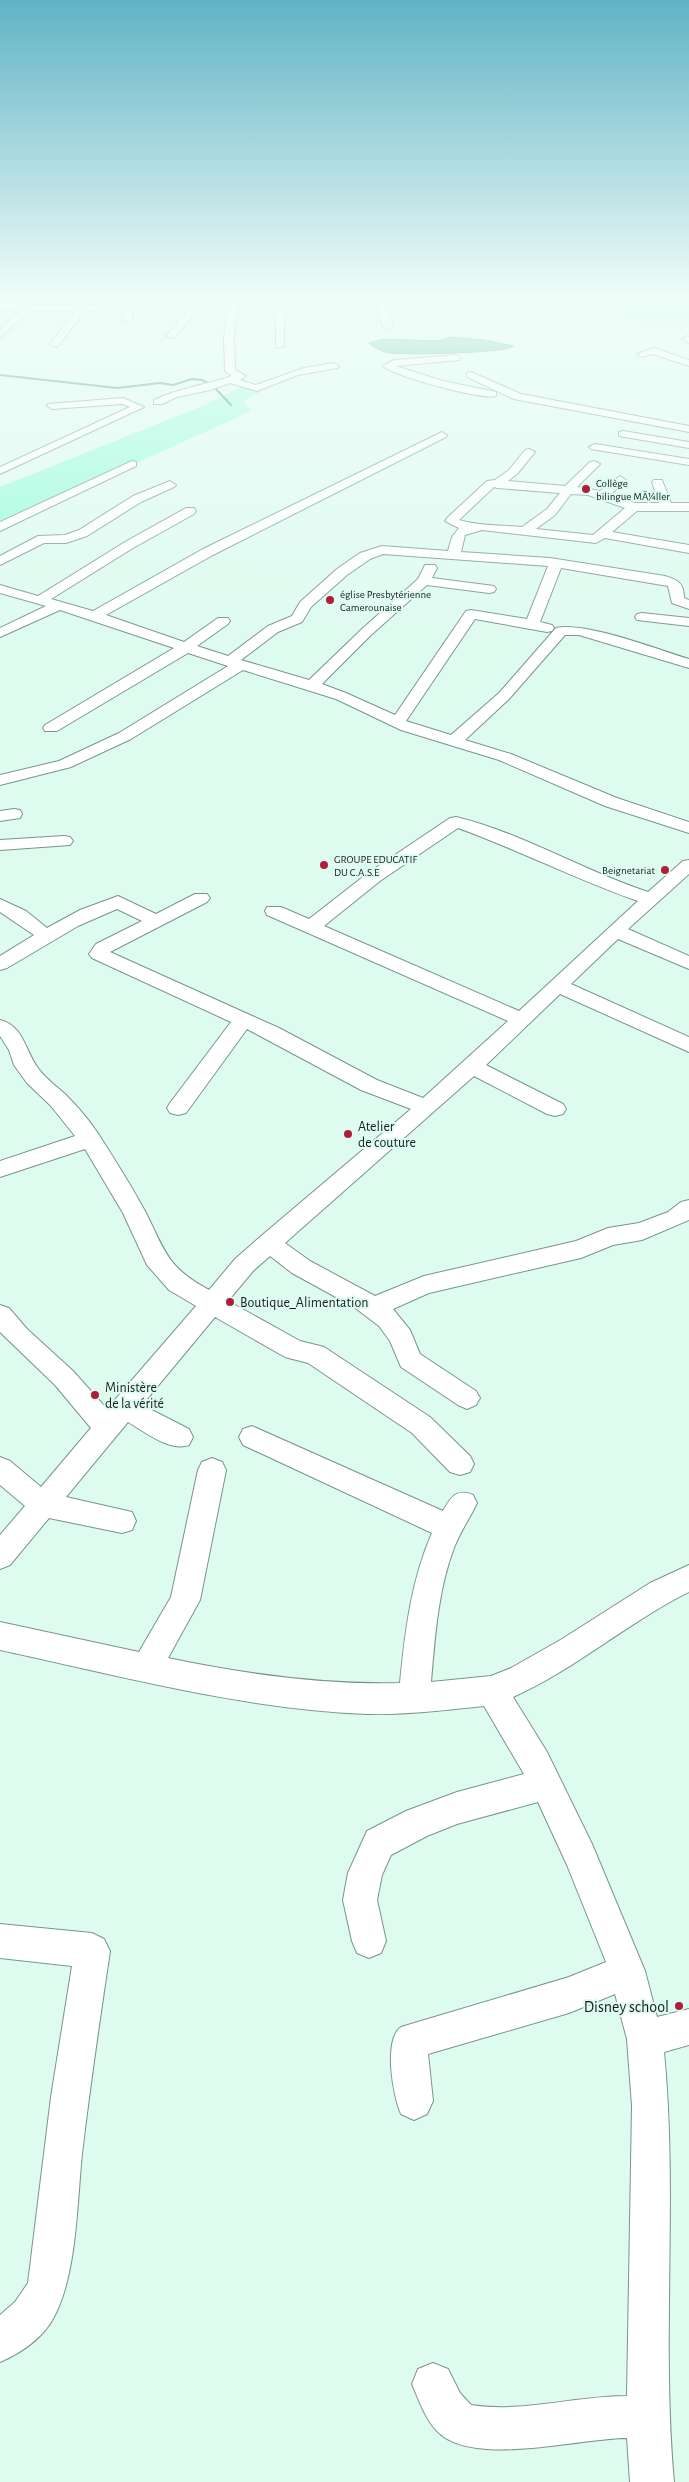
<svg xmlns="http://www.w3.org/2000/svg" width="689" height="2482" font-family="'Alegreya Sans',sans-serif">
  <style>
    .green { fill: #96fcda }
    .water { fill: #34b290; stroke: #2b866e }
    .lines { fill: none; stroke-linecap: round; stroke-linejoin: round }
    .stream { stroke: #2b866e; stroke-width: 2 }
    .minor-casing { stroke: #79958a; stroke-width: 2 }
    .minor { fill: #fff; fill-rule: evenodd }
    .poi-dot { fill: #b01d3b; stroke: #defbf0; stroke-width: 2 }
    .labels { text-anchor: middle; stroke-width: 4; stroke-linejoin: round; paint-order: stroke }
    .far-poi-label { font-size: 11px; fill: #16211d; stroke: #defbf0; text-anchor: start }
    .poi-label { font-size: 14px; fill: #16211d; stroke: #defbf0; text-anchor: start }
    .near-poi-label { font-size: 16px; fill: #16211d; stroke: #defbf0; text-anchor: end }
  </style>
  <rect width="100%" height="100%" fill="#defbf0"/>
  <g class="green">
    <path d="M646 298H689V326L620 321 618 302H644Z"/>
    <path d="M245 385 260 389 261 392 243 401 251 411 0 525V487L207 404Z"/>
  </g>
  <path class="water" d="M450 337 484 340 514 346C509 353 405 355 389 353 384 352 372 347 369 343L383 339 439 341Z"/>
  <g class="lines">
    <g class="stream">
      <path d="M0 375 117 388 160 383 173 385 192 379 202 380 212 385"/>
      <path d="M214 387 231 405"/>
    </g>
    <defs>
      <g id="minor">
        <path d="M81 298H89L88 306 131 307 133 319 125 321 123 312 85 311 58 346 55 347 50 344 76 311 30 310 0 338V330L20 310H0V304L79 306Z"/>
        <path d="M251 298 248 304 237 305 234 338 235 370 246 376 240 380 256 385 304 368 334 363 339 366 337 368 298 375 257 391 230 383 210 390 177 397 162 404H154V400C179 388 206 385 232 376L225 371 224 338 228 306 200 308 174 338 166 336 194 304Z"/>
        <path d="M292 298H301L297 303 284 306V346L276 348V304Z"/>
        <path d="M330 298H383L393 327 388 330 383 327 376 303H332L328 300Z"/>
        <path d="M539 298H547L545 312 538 310Z"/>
        <path d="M687 336 689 337V343L682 339Z"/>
        <path d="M654 348 689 360V366L653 354 642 357 637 354Z"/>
        <path d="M456 355 461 358 459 360 396 366 443 381 496 392V396C481 400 394 376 383 366L394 360Z"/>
        <path d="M471 372 521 394 689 426V432L514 399 467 377V373Z"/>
        <path d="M123 398 144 407 0 474V467L130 407 122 404 52 409 47 406 48 404Z"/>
        <path d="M623 431 689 442V448L619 436V432Z"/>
        <path d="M442 432 447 435 446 437 213 555 106 615 184 642 218 618H228L230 621 228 624 197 646 228 656 268 626 292 616 300 602 337 569 360 553 382 546 448 551 452 537 459 528 445 521 447 518 487 481 495 480 509 470 525 450 529 449 535 452 517 474 508 481 565 486 590 462 594 461 600 464 577 487 600 491 620 476 626 480 610 495 635 503H659L652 482 654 480H662L671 503H689V511H637L612 532 689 545V553L605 538 596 543 482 530 465 535 461 552 550 558 665 576C678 580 684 583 684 598L689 600V609L672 603 668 586 561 568 540 622 552 625 554 628 552 631 547 632 475 619 406 721 451 735 499 693 556 628C584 621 659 650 689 659V668L579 635H565L509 699 465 740 511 754 617 798 689 822V833L605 806 499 760 401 730 336 699 243 670 131 739 71 767 0 785V775L59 761 119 733 228 666 188 653 57 731H45L43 728 45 725 174 648 60 610 0 637V628L46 606 0 593V585L38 596 125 542 186 508H194L196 511 194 514 133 548 51 599 93 611 203 549ZM494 487 497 488 560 493 547 509 522 527C501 525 478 526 459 520ZM571 494 588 495 625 508 593 535 536 529 555 515ZM383 554 548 566 527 619 471 610 466 611 395 715 346 693 322 684 371 635 427 585 489 593 494 592 496 589 494 586 432 578 437 568 435 565H425L418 579 362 629 309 680 241 660 278 632 302 622 311 607 347 575 370 559Z"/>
        <path d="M595 444 689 459V465L591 449 589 447Z"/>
        <path d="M132 461 136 462V466L0 531V522Z"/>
        <path d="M170 481 176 485 174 487 141 502 87 536 66 543H44L0 565V556L38 536 65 535 79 530 133 496Z"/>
        <path d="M642 613 689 618V626L637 620 635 617 637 614Z"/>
        <path d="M14 809 20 810 22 814 20 818 0 821V811Z"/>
        <path d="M456 817C523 833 583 871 648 892L683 861 689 860V874L628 929 689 956V969L618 939 571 984 689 1037V1052L560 994 486 1065 563 1104 566 1109 563 1114 555 1116 547 1114 474 1076 285 1243 310 1261 375 1296 424 1276 576 1241 608 1228 639 1223 668 1212 681 1202 689 1200V1220L642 1240 613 1245 581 1258 429 1293 393 1309 410 1330 420 1354 476 1391 480 1398 476 1405 467 1409 458 1405 401 1367 390 1341 379 1326 354 1307 292 1273 270 1256 253 1271 228 1301 300 1341 324 1347 430 1417 470 1456 474 1464 470 1472 460 1475 450 1472 412 1433 308 1363 285 1357 215 1317 142 1405 189 1429 193 1437 189 1445C170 1452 145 1432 128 1422L66 1497 132 1512 136 1521 132 1530 122 1533 49 1518 10 1565 0 1569V1535L25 1506 0 1485V1457L10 1461 41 1487 91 1428 55 1385 0 1332V1305L9 1308 27 1329 73 1371 107 1409 196 1306 169 1290 147 1265 123 1213 85 1149 0 1177V1161L75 1136 51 1106 27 1083 14 1065 9 1050 0 1036V1020C24 1026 25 1051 38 1068 45 1078 56 1086 65 1094 77 1106 90 1121 99 1135 115 1160 132 1187 146 1213 166 1253 167 1267 209 1290L235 1259 260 1237 411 1109 361 1090 247 1029 186 1113 178 1115 170 1113 167 1108 170 1103 231 1022 92 958 89 954 96 944 142 921 117 909 78 926 7 968 0 970V956L34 935 0 912V899L26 911 47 928 80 910 118 896 156 914 195 894H207L210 898 207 902 110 952 279 1028 377 1080 423 1098 508 1021 267 915 265 911 267 907H281L309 919 368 873 450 818ZM458 828C519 850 577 880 638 901L519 1011 324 926 380 881Z"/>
        <path d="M64 836 70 837 73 841 70 845 0 850V840Z"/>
        <path d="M252 1426 443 1511C451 1497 456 1488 473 1495L477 1503C470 1518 460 1532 454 1548 438 1590 435 1637 431 1682L491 1676 511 1668 562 1639 650 1583 689 1565V1592C628 1622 576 1669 513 1697L547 1752 592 1844 645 1971 657 2017 689 2009V2045L664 2052C678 2195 661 2339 674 2482H630L627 2438C579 2438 472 2468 437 2431 425 2419 419 2400 412 2384L418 2369 433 2363 448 2369 460 2393 471 2405C523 2413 574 2396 627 2396L632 2106 627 2039 615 1994 569 2013 428 2054 433 2101 427 2114 414 2120 401 2114C393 2096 383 2040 401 2027L569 1977 606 1962 567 1865 538 1802 457 1824 427 1836 391 1855 382 1875 377 1900 386 1941 381 1953 369 1958 357 1953 352 1941 343 1900 348 1873 367 1831 406 1811 457 1792 524 1774 484 1706C445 1710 406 1715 367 1714 242 1709 121 1676 0 1650V1622L139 1652 171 1597 198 1470 202 1462 212 1458 222 1462 226 1470 200 1600 168 1658C244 1674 323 1685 400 1683 405 1632 411 1581 432 1533L243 1445 239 1437 243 1429Z"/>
        <path d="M0 1924 92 1933 104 1939 110 1951C100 2018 90 2086 82 2154 77 2202 77 2274 54 2317 43 2338 21 2353 0 2362V2315L15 2302 28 2283 51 2097 72 1966 0 1958Z"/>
      </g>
    </defs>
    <use href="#minor" class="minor-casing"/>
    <use href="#minor" class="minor"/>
  </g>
  <linearGradient id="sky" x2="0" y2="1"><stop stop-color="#60b3c5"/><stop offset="0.46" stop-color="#f0fdf8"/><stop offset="1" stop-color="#f0fdf8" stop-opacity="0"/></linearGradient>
  <rect width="689" height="645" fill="url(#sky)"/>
  <g class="poi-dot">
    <circle cx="586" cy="489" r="5"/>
    <circle cx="330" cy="600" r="5"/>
    <circle cx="324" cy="865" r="5"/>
    <circle cx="665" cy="870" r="5"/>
    <circle cx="348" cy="1134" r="5"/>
    <circle cx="230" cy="1302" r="5"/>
    <circle cx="95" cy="1395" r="5"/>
    <circle cx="679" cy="2006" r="5"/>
  </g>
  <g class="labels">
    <g class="far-poi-label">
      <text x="596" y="487">Collège<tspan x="596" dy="13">bilingue MÃ¼ller</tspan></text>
      <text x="340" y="598">église Presbytérienne<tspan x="340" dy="13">Camerounaise</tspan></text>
      <text x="334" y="863">GROUPE EDUCATIF<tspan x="334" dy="13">DU C.A.S.E</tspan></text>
      <text x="655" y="874" text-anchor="end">Beignetariat</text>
    </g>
    <g class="poi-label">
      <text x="358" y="1131">Atelier<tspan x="358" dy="16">de couture</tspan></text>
      <text x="240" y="1307">Boutique_Alimentation</text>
      <text x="105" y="1392">Ministère<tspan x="105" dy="16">de la vérité</tspan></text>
    </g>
    <g class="near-poi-label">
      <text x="669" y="2012">Disney school</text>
    </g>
  </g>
</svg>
